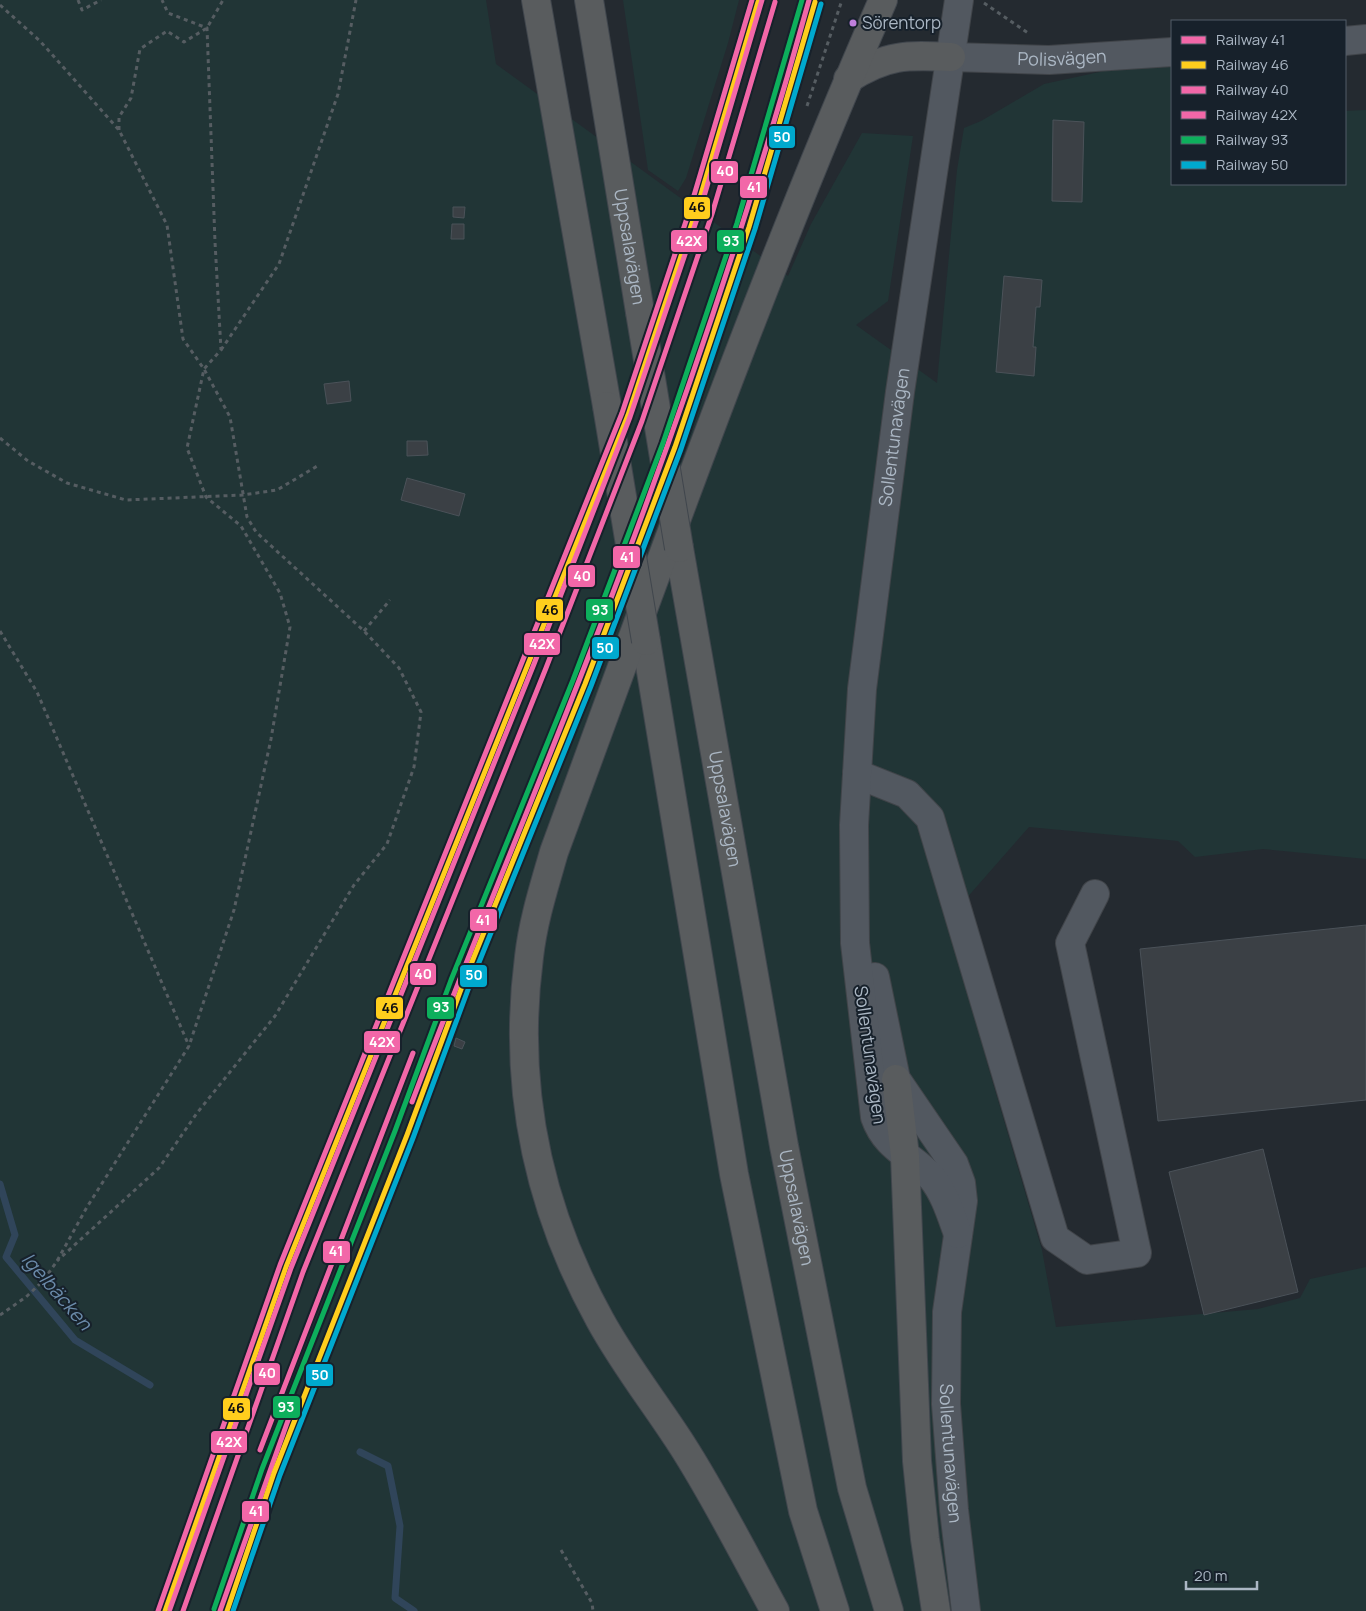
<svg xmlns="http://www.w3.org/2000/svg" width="1366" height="1611" font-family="Manrope,sans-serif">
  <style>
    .green { fill: #213536 }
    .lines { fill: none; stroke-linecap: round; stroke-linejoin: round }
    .stream { stroke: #30455a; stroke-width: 7 }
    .building { fill: #3b4045; stroke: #4b5259 }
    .minor-casing { stroke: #404449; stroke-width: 30 }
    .highway-casing { stroke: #40464d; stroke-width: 30 }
    .path { stroke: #565d62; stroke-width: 3; stroke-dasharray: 4 4; stroke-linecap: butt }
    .minor { stroke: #525860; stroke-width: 28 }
    .highway { stroke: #595c5e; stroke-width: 28 }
    .highway-bridge-casing { stroke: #40464d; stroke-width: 30; stroke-linecap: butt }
    .highway-bridge { stroke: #595c5e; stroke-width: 28 }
    .rail-1-casing { stroke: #17212b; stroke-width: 9 }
    .rail-2-casing { stroke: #17212b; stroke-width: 9 }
    .rail-3-casing { stroke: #17212b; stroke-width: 9 }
    .rail-4-casing { stroke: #17212b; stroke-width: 9 }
    .rail-5-casing { stroke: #17212b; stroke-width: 9 }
    .rail-6-casing { stroke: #17212b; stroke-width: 9 }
    .rail-1 { stroke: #f267a8; stroke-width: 5 }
    .rail-2 { stroke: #ffce1d; stroke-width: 5 }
    .rail-3 { stroke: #f267a8; stroke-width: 5 }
    .rail-4 { stroke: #f267a8; stroke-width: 5 }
    .rail-5 { stroke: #0daf5c; stroke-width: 5 }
    .rail-6 { stroke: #00a9ce; stroke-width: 5 }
    .bus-dot { fill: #c07fdc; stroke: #17212b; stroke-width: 2 }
    .labels { text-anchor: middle; stroke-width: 4; stroke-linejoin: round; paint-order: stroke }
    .bus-label { font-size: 17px; fill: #abb7c4; stroke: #17212b; text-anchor: start }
    .street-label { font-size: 18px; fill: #abb7c4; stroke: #17212b }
    .water-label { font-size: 19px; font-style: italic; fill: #6b8baa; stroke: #17212b }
    .line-badge { stroke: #17212b; stroke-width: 2 }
    .badge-label { font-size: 14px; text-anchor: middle; font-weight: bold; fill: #fff }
    .pale-badge-label { font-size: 14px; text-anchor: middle; font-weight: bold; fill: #111 }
  </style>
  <rect width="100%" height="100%" fill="#242a30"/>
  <g class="green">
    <path d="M0 0H486L496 64 788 276 811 224 862 133 913 136 888 301 856 325 937 383 957 170 964 128 981 121 1044 84 1132 65 1172 61V184H1345V111L1366 110V859L1263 849 1195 857 1178 841 1029 827 950 917 988 1066 1042 1250 1056 1327 1258 1309 1300 1298 1310 1279 1366 1267V1611H0Z"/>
    <path d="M623 0H739L728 43 686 178 678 191 648 170Z"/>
  </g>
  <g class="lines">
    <g class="stream">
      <path d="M0 1184 15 1235 6 1257 75 1340 150 1385"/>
      <path d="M360 1452 388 1466 400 1526 395 1598 414 1611"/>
    </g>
  </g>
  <g class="building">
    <path d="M1053 120 1084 122 1082 202 1052 201Z"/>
    <path d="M453 207H465L464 218 453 217Z"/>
    <path d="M452 224H464V239H451Z"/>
    <path d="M1004 276 1042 280 1040 307H1036L1033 347H1036L1034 376 996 372Z"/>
    <path d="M349 381 351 401 327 404 324 384Z"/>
    <path d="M407 441H427L428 455 407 456Z"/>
    <path d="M407 478 465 494 459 516 401 500Z"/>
    <path d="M1366 925V1100L1158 1121 1140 949Z"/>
    <path d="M456 1038 465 1042 462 1049 454 1046Z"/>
    <path d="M1263 1149 1298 1292 1204 1315 1169 1172Z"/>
  </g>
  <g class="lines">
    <defs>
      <g id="minor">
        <path d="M1345 41 1366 39"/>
        <path id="s1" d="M951 57 1049 60 1172 52"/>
        <path d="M857 774 907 794 930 818 1055 1238 1087 1260 1137 1253 1070 943 1095 894"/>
        <path id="s2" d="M875 977 896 1079 954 1164 961 1183 963 1201 947 1312 946 1404 954 1510 966 1611"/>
        <path id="s3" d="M958 1234C951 1215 945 1194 932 1178 912 1155 886 1149 875 1117L855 943 854 825 862 689 900 392 959 0"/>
      </g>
      <g id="highway">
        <path d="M536 0 607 406"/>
        <path id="s4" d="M589 0 640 312"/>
        <path d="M848 79C887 54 906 55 951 57"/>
        <path id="s5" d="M679 548 784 1146 852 1488 889 1611"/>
        <path d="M646 641 734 1174 803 1511 835 1611"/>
        <path d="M896 1079 905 1156 917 1461 925 1539 936 1611"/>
        <path d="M775 1611C745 1556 716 1498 682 1445 655 1403 624 1364 600 1320 537 1206 512 1087 529 957 533 921 544 887 554 852 659 567 761 279 883 0"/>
      </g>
    </defs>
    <use href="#minor" class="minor-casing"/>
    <use href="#highway" class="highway-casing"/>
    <g class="path">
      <path d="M78 0 82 10 101 0"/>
      <path d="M984 3 1028 33"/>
      <path d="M0 5 40 41 119 130 167 225 183 339 204 369 230 417 247 517 256 532 364 631 399 668 421 712 414 767 387 844 354 885 275 1016 197 1113 159 1168 57 1261"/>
      <path d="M807 106 842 0"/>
      <path d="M119 130V117L131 98 140 49 167 31 184 42 207 28 223 0"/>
      <path d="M221 350 279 264 338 94 356 0"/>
      <path d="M0 438 28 461 67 483 126 500 243 495 277 490 319 465"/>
      <path d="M0 631 37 692 189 1046"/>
      <path d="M364 631 390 600"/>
      <path d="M0 1315 26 1297 43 1281 57 1261 87 1207 189 1046 234 910 271 739 290 627 280 593 241 526 206 497 187 448 204 369 221 350 215 242 207 28 168 13 162 0"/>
      <path d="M561 1550 592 1603 593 1611"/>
    </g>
    <use href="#minor" class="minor"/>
    <use href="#highway" class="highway"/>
    <defs>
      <g id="highway-bridge">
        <path d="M640 312 679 548"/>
        <path d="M607 406 646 641"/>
      </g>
    </defs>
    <use href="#highway-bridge" class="highway-bridge-casing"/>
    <use href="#highway-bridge" class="highway-bridge"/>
    <defs>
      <g id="rail-1">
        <path d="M412 1102C476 933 547 767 611 598 686 402 753 203 809 0"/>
        <path d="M260 1450 413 1053"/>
        <path d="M158 1611 280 1265 622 413 690 209 752 0"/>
        <path d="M220 1611 291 1412"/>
      </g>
      <g id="rail-2">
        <path d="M165 1611 286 1267 628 415 696 211 758 2"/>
        <path d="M227 1611 274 1473 407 1135 463 984 585 684 675 447 749 227 815 2"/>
      </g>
      <path id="rail-3" d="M183 1611 303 1272 546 668 642 421 712 214 775 2"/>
      <path id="rail-4" d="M170 1609 291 1268 534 664 630 417 700 210 762 0"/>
      <path id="rail-5" d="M214 1609 262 1469 395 1131 451 980 573 680 663 443 737 223 802 0"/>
      <path id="rail-6" d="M233 1611 280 1475 413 1138 469 987 591 686 681 449 755 229 821 4"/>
    </defs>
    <use href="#rail-1" class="rail-1-casing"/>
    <use href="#rail-2" class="rail-2-casing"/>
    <use href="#rail-3" class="rail-3-casing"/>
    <use href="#rail-4" class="rail-4-casing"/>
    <use href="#rail-5" class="rail-5-casing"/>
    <use href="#rail-6" class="rail-6-casing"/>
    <use href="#rail-1" class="rail-1"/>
    <use href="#rail-2" class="rail-2"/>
    <use href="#rail-3" class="rail-3"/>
    <use href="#rail-4" class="rail-4"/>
    <use href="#rail-5" class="rail-5"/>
    <use href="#rail-6" class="rail-6"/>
  </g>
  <circle class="bus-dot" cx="853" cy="23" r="4.5"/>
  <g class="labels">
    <g class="bus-label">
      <text x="862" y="29">Sörentorp</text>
    </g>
    <g class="street-label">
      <text dy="6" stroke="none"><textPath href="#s1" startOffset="111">Polisvägen</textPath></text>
      <text dy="6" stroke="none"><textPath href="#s4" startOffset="250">Uppsalavägen</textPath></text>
      <text dy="6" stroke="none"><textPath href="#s3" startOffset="830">Sollentunavägen</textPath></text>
      <text dy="6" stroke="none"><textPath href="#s5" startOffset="265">Uppsalavägen</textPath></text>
      <text transform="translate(870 1055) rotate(82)" y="6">Sollentunavägen</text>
      <text dy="6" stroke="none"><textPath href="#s5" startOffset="670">Uppsalavägen</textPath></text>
      <text dy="6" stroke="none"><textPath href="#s2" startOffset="499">Sollentunavägen</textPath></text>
    </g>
    <g class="water-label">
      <text transform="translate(57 1291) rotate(49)" y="7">Igelbäcken</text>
    </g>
  </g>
  <g class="line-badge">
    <rect x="768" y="125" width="28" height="24" rx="5" fill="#00a9ce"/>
    <rect x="710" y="160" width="29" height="24" rx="5" fill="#f267a8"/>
    <rect x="739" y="175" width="29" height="24" rx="5" fill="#f267a8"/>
    <rect x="683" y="196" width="28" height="24" rx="5" fill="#ffce1d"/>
    <rect x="670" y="229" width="38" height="24" rx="5" fill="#f267a8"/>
    <rect x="716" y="229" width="29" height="24" rx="5" fill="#0daf5c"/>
    <rect x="612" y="545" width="29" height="24" rx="5" fill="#f267a8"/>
    <rect x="567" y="564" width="29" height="24" rx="5" fill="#f267a8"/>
    <rect x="585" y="598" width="29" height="24" rx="5" fill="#0daf5c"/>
    <rect x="535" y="598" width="29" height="24" rx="5" fill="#ffce1d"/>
    <rect x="523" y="632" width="38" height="24" rx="5" fill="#f267a8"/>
    <rect x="591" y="636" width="29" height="24" rx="5" fill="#00a9ce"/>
    <rect x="469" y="908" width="29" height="24" rx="5" fill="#f267a8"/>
    <rect x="409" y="962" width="28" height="24" rx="5" fill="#f267a8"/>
    <rect x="459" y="964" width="29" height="24" rx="5" fill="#00a9ce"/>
    <rect x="426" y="996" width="29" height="24" rx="5" fill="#0daf5c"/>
    <rect x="375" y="996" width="29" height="24" rx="5" fill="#ffce1d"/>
    <rect x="363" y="1030" width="38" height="24" rx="5" fill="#f267a8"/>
    <rect x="322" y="1240" width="29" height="24" rx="5" fill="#f267a8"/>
    <rect x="253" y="1362" width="28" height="24" rx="5" fill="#f267a8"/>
    <rect x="305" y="1363" width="29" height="24" rx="5" fill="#00a9ce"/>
    <rect x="272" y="1395" width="29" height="24" rx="5" fill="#0daf5c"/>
    <rect x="222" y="1397" width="29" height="24" rx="5" fill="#ffce1d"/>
    <rect x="210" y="1430" width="38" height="24" rx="5" fill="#f267a8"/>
    <rect x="241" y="1500" width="29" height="23" rx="5" fill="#f267a8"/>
  </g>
  <g class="badge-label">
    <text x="782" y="142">50</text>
    <text x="725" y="176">40</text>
    <text x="754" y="192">41</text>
    <text x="689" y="246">42X</text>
    <text x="731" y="246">93</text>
    <text x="627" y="562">41</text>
    <text x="582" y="581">40</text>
    <text x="600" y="615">93</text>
    <text x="542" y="649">42X</text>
    <text x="605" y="653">50</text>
    <text x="483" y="925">41</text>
    <text x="423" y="979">40</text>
    <text x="474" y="980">50</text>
    <text x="441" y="1012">93</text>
    <text x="382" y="1047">42X</text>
    <text x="336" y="1256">41</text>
    <text x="267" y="1378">40</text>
    <text x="320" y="1380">50</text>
    <text x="286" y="1412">93</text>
    <text x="229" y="1447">42X</text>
    <text x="256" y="1516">41</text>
  </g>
  <g class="pale-badge-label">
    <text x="697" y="212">46</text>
    <text x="550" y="615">46</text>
    <text x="390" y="1013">46</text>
    <text x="236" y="1413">46</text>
  </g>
  <rect x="1171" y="20" width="175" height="165" fill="#17212b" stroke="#525d68"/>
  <rect x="1181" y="36" width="25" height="8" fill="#f267a8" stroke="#525d68"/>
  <text x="1216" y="45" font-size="15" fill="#abb7c4">Railway 41</text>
  <rect x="1181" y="61" width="25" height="8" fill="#ffce1d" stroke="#525d68"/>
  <text x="1216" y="70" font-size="15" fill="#abb7c4">Railway 46</text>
  <rect x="1181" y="86" width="25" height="8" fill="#f267a8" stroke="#525d68"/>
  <text x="1216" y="95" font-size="15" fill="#abb7c4">Railway 40</text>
  <rect x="1181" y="111" width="25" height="8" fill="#f267a8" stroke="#525d68"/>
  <text x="1216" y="120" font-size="15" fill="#abb7c4">Railway 42X</text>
  <rect x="1181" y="136" width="25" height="8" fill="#0daf5c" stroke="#525d68"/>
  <text x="1216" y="145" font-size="15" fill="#abb7c4">Railway 93</text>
  <rect x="1181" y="161" width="25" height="8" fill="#00a9ce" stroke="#525d68"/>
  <text x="1216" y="170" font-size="15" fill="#abb7c4">Railway 50</text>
  <path d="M1186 1581v8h71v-8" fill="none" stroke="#abb7c4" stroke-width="2.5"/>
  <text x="1194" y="1581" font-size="15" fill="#abb7c4" stroke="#17212b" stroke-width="4" paint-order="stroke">20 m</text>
</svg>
